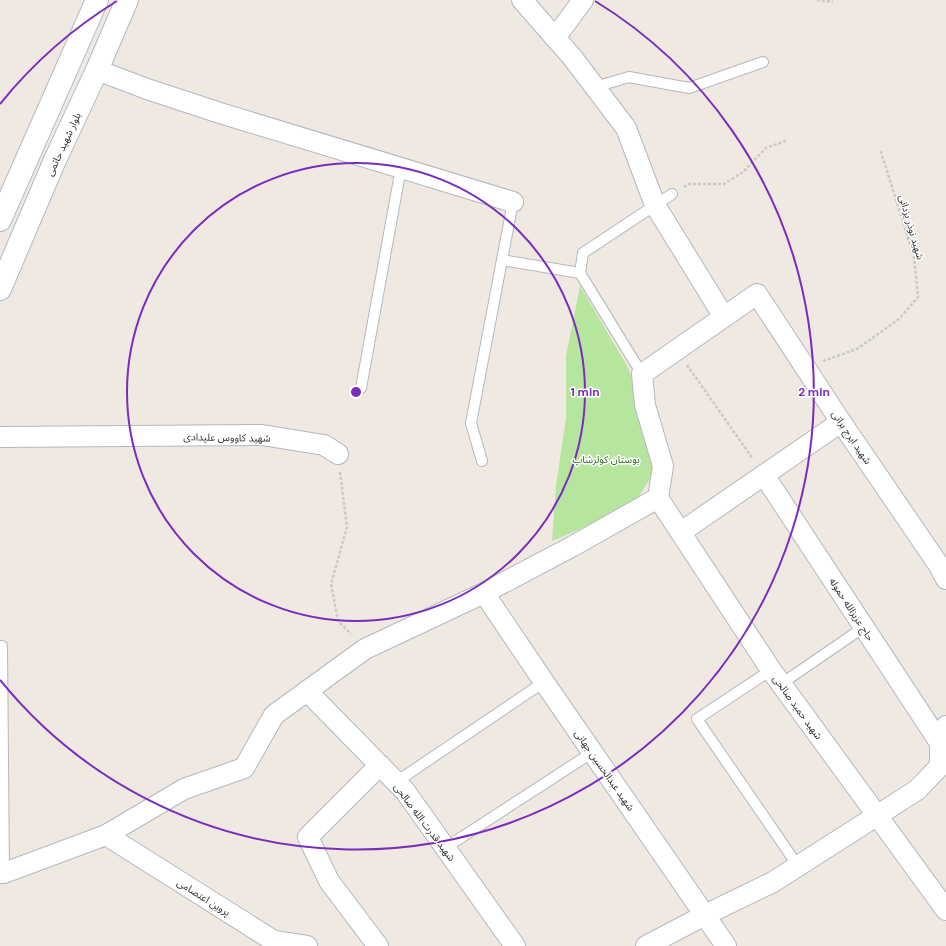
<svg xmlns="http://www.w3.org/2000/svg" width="946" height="946" font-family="'DM Sans','Noto Sans Arabic',sans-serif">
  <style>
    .green { fill: #b6e59e }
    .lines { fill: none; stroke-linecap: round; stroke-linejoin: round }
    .lane-casing { stroke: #b4b7c1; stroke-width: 12 }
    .street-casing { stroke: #b4b7c1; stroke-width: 22 }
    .secondary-casing { stroke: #b4b7c1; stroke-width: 24 }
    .path { stroke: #c9c9c9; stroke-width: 2.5; stroke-dasharray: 3 2; stroke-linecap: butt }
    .lane { stroke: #fff; stroke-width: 10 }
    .street { stroke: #fff; stroke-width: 20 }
    .secondary { stroke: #fff; stroke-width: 22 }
    .ring { fill: none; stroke: #7b2cbf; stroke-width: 2 }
    .labels { text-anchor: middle; stroke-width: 3; stroke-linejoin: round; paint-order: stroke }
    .street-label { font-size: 10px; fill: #2e2e2e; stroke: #fff }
    .park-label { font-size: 10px; fill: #2c6e1b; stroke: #fff }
    .centre { fill: #7b2cbf; stroke: #fff; stroke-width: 2 }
    .ring-label { font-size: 12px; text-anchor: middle; font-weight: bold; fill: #7b2cbf; stroke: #fff; stroke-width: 3; stroke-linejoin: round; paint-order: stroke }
  </style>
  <rect width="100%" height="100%" fill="#efe9e1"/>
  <path class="green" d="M580 286 626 364 638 391 656 469 636 501 580 529 552 541 556 486 566 418V356Z"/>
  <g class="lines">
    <defs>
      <g id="lane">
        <path d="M595 87 629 77 689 88 763 62"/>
        <path d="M502 260 580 273"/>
        <path d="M642 374 580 273 583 253 672 194"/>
        <path d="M361 388 401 168"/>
        <path d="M482 461 471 423 513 202"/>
        <path d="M0 646H2L4 873"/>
        <path d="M771 670 697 719 798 866"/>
        <path d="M781 684 864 627"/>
        <path d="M396 782 544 682"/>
        <path d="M445 848 593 752"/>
      </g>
      <g id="street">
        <path d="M522 0 572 57 626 128 655 205 724 317"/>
        <path d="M555 38 583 0"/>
        <path d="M97 70 147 89 220 113 513 202"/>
        <path d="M0 437 262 435 324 445 338 454"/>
        <path d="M764 475 940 743"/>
        <path d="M658 498 663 466 645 405 642 374 757 294 841 422 938 564 946 579"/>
        <path d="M658 498 771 670 946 910"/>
        <path d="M681 532 841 422"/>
        <path d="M484 593 544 682 726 946"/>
        <path d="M307 691 405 791 515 946"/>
        <path d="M106 835 274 941 307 946"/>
        <path d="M0 873H4L106 835 184 789 244 768 274 715 365 649 484 593 573 546 658 498"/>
        <path d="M378 946 329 881 308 837 380 765"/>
        <path d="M646 946 705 915 773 882 917 790 940 766V743L946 726"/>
      </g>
      <g id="secondary">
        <path d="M0 220 97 0"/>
        <path d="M0 289 55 160 97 70 127 0"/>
      </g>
    </defs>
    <use href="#lane" class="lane-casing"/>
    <use href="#street" class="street-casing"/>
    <use href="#secondary" class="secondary-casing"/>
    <g class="path">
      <path d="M817 0 833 2"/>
      <path d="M684 187 688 184H724L743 172 766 148 788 140"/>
      <path d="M823 361 857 349 899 319 918 297 914 257 880 149"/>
      <path d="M687 365 753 459"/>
      <path d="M340 472 347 527 331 584 338 621 351 634"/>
    </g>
    <use href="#lane" class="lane"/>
    <use href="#street" class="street"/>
    <use href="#secondary" class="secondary"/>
  </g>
  <g class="ring">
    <circle cx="356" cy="392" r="229"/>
    <path d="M0 104A458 458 0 0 1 117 1M595 1A458 458 0 1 1 0 680"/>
  </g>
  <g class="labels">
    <g class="street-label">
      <text transform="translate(63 144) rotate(-65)" y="4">بلوار شهید حاتمی</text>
      <text transform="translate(912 227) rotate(74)" y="4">شهید نوذر یزدانی</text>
      <text transform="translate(227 437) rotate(1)" y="4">شهید کاووس علیدادی</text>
      <text transform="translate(852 437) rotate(56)" y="4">شهید ایرج براتی</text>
      <text transform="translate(852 609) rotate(57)" y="4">حاج عزیزالله حموله</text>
      <text transform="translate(798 707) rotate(54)" y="4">شهید حمید صالحی</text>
      <text transform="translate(605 770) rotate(55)" y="4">شهید عبدالحسین جهانی</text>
      <text transform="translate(425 822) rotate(53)" y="4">شهید قدرت الله صالحی</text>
      <text transform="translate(204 897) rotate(32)" y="4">پروین اعتصامی</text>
    </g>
    <g class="park-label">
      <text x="606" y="463">بوستان کولرشاپ</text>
    </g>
  </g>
  <circle cx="356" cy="392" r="6" class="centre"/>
  <g class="ring-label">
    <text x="585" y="396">1 min</text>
    <text x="814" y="396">2 min</text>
  </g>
</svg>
